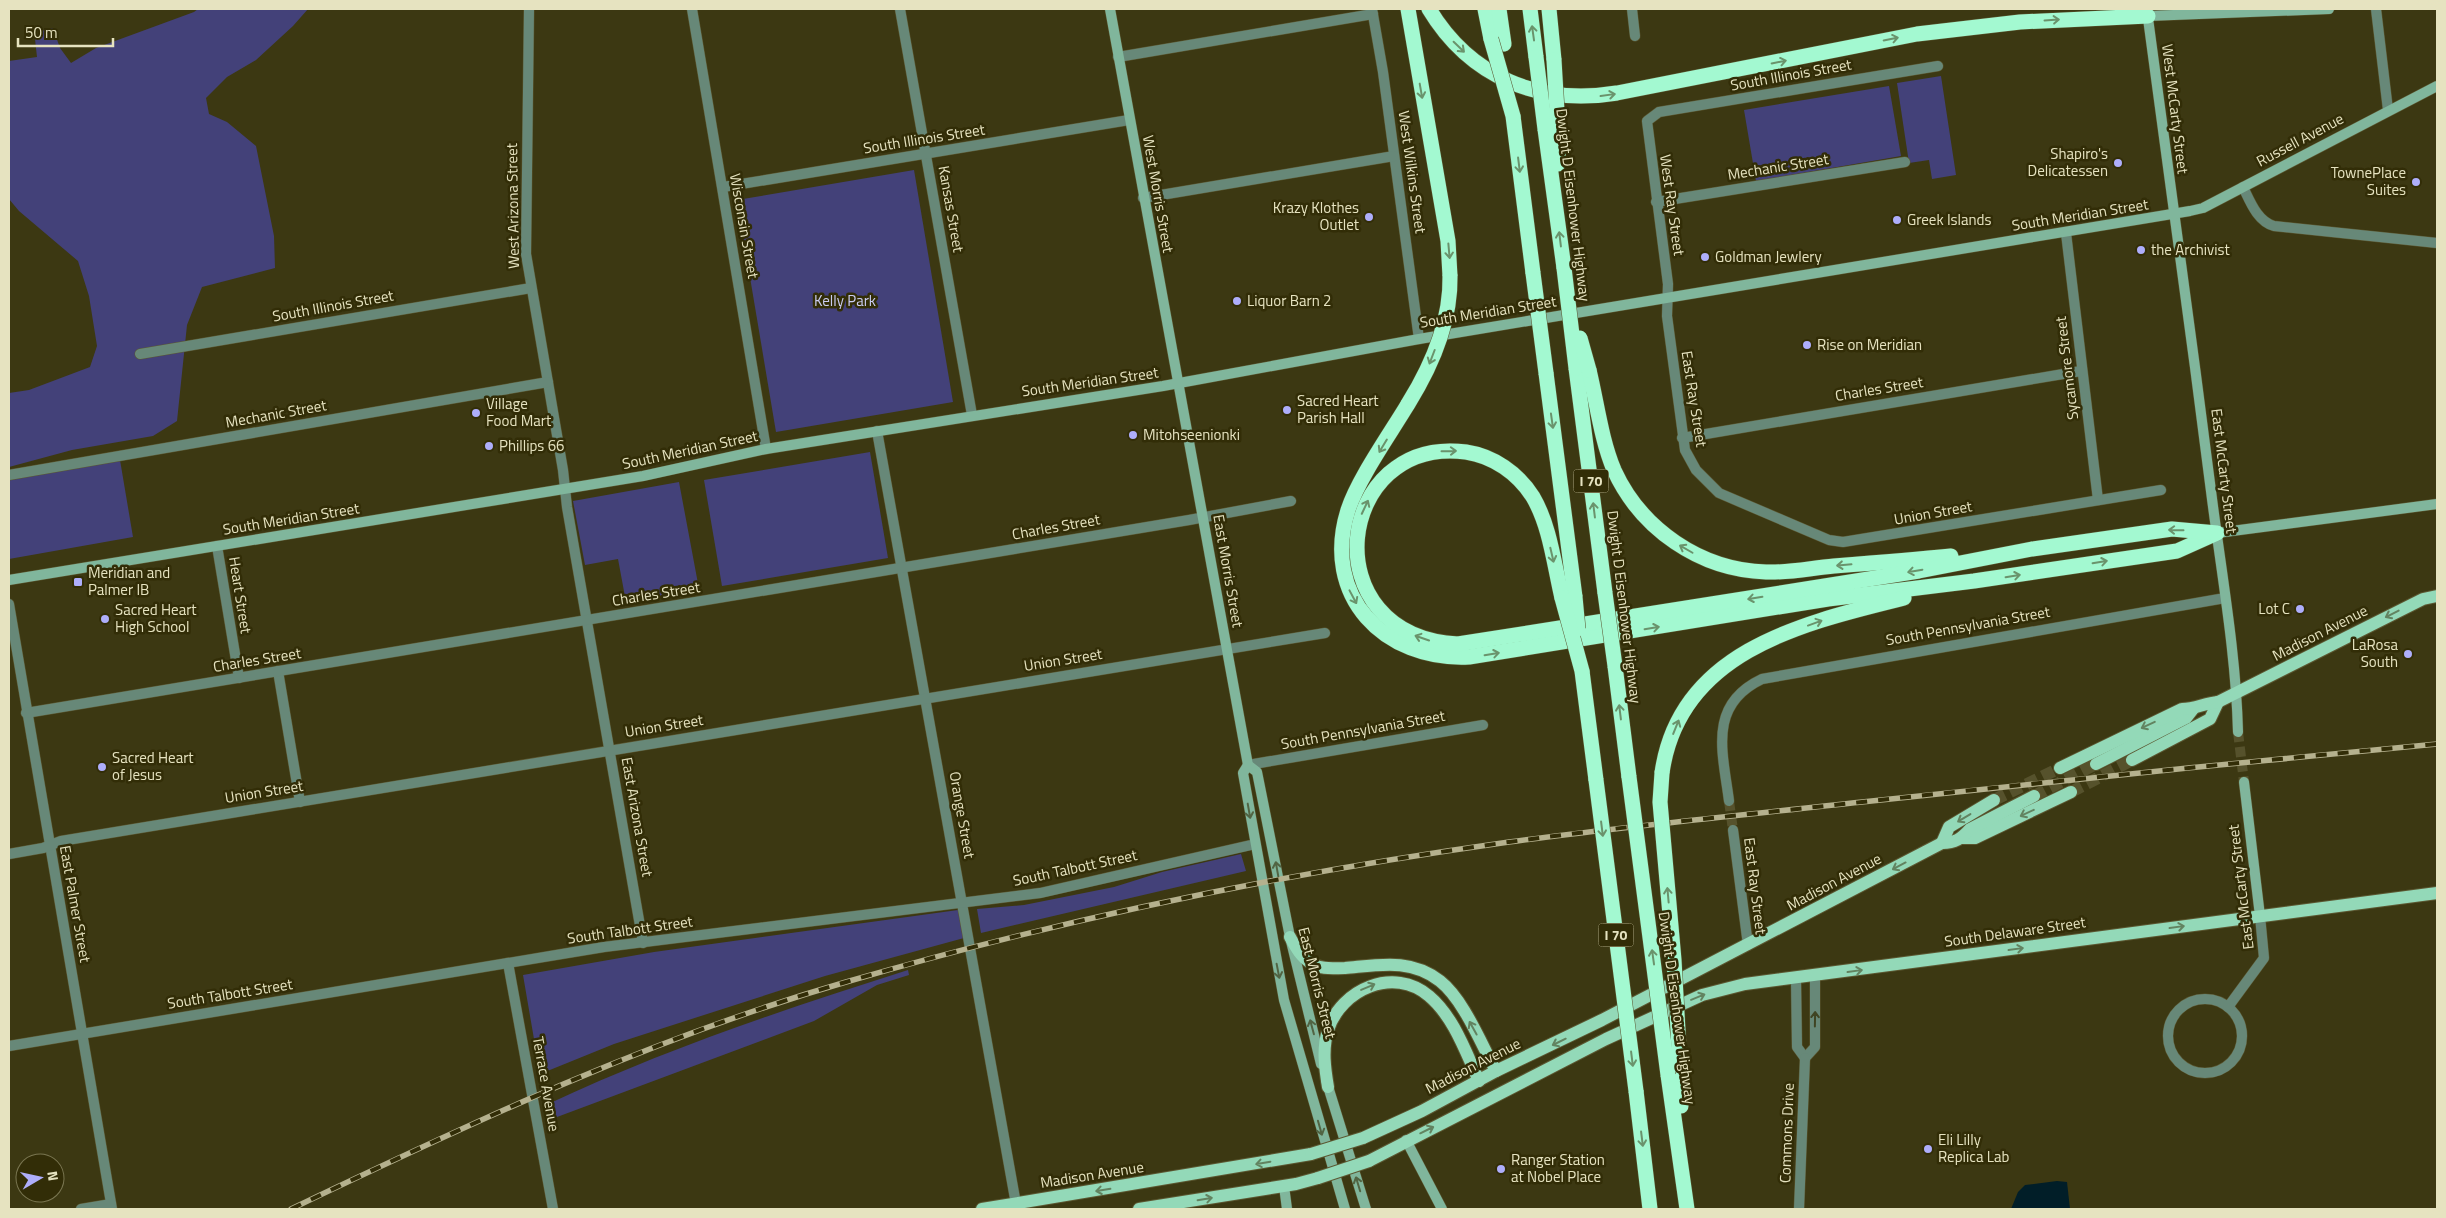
<svg xmlns="http://www.w3.org/2000/svg" width="2446" height="1218" font-family="'Titillium Web',sans-serif">
  <style>
    .green { fill: #434179 }
    .water { fill: #011e28 }
    .lines { fill: none; stroke-linecap: round; stroke-linejoin: round }
    .minor-tunnel { stroke: #56522c; stroke-width: 10; stroke-dasharray: 10 5; stroke-linecap: butt }
    .secondary-tunnel { stroke: #56522c; stroke-width: 10; stroke-dasharray: 10 5; stroke-linecap: butt }
    .primary-tunnel { stroke: #56522c; stroke-width: 12; stroke-dasharray: 12 6; stroke-linecap: butt }
    .minor-casing { stroke: #5b5731; stroke-width: 11 }
    .secondary-casing { stroke: #5b5731; stroke-width: 11 }
    .primary-casing { stroke: #5b5731; stroke-width: 14 }
    .motorway-casing { stroke: #5b5731; stroke-width: 16 }
    .minor { stroke: #678878; stroke-width: 10 }
    .secondary { stroke: #80b69c; stroke-width: 10 }
    .primary { stroke: #93d9b8; stroke-width: 12 }
    .motorway { stroke: #a3f9d1; stroke-width: 15 }
    .rail-casing { stroke: #b5b18e; stroke-width: 5.5 }
    .rail { stroke: #322d07; stroke-width: 4; stroke-dasharray: 11; stroke-linecap: butt }
    .primary-bridge-casing { stroke: #5b5731; stroke-width: 14; stroke-linecap: butt }
    .motorway-bridge-casing { stroke: #5b5731; stroke-width: 16; stroke-linecap: butt }
    .primary-bridge { stroke: #93d9b8; stroke-width: 12 }
    .motorway-bridge { stroke: #a3f9d1; stroke-width: 15 }
    .oneway { stroke: #6a936c }
    .oneway2 { stroke: #628360 }
    .oneway3 { stroke: #516443 }
    .oneway4 { stroke: #3f4423 }
    .poi-dot { fill: #aeaefb; stroke: #322d07; stroke-width: 2 }
    .labels { text-anchor: middle; stroke-width: 5; stroke-linejoin: round; paint-order: stroke }
    .shield { fill: #322d07; stroke: #b0ac88; stroke-width: 1 }
    .shield-label { font-size: 14px; font-weight: bold; fill: #e6e3c0 }
    .street-label { font-size: 15px; fill: #e6e3c0; stroke: #322d07 }
    .poi-label { font-size: 15px; fill: #e6e3c0; stroke: #322d07; text-anchor: start }
    .park-label { font-size: 15px; fill: #caccf2; stroke: #322d07 }
  </style>
  <rect width="100%" height="100%" fill="#3c3812"/>
  <g class="green">
    <path d="M198 9H308L293 26 256 60 227 77 206 98 209 114 227 122 256 146 274 236 275 268 202 287 187 325 177 421 153 436 72 450 9 467V393L29 390 90 367 97 346 89 296 78 261 19 211 9 199V61L37 57 35 39 45 29 53 28 60 48 71 63 96 48 194 12Z"/>
    <path d="M1941 76 1956 175 1932 179 1929 160 1909 163 1897 83Z"/>
    <path d="M1889 86 1901 156 1756 181 1744 110Z"/>
    <path d="M914 170 953 402 776 432 737 200Z"/>
    <path d="M870 452 888 558 722 586 704 480Z"/>
    <path d="M120 460 133 537 9 559V480Z"/>
    <path d="M679 482 699 589 626 602 618 559 585 565 573 501Z"/>
    <path d="M1241 854 1246 871 981 933 977 909 1024 905 1114 887 1162 872Z"/>
    <path d="M958 910 964 938 825 976 614 1044 540 1074 523 975 654 952Z"/>
    <path d="M908 970 909 975 877 985 814 1021 549 1120 546 1105C663 1050 785 1009 908 970Z"/>
  </g>
  <path class="water" d="M2057 1181 2067 1182 2070 1209H2011L2018 1192 2025 1185Z"/>
  <g class="lines">
    <path class="minor-tunnel" d="M1729 801 1733 830"/>
    <path class="secondary-tunnel" d="M2238 732 2244 782"/>
    <g class="primary-tunnel">
      <path d="M2071 792 2132 760"/>
      <path d="M2034 796 2096 764"/>
      <path d="M1994 800 2060 768"/>
    </g>
    <defs>
      <g id="minor">
        <path d="M529 9 526 254 563 470 567 507 643 943"/>
        <path d="M692 9 766 449"/>
        <path d="M900 9 972 415"/>
        <path d="M1372 9 1383 72 1419 339"/>
        <path d="M1632 9 1635 36"/>
        <path d="M2376 9 2388 110"/>
        <path d="M1118 57 1373 14"/>
        <path d="M1938 66 1659 112 1647 121 1668 284 1667 316 1685 450 1696 470 1719 493 1829 540 1843 542 2161 490"/>
        <path d="M723 187 1129 120"/>
        <path d="M2243 187C2250 201 2257 221 2274 226L2437 243"/>
        <path d="M1143 198 1394 156"/>
        <path d="M1656 202 1905 162"/>
        <path d="M2066 233 2098 500"/>
        <path d="M140 354 531 288"/>
        <path d="M877 431 1016 1204"/>
        <path d="M1682 438 2081 371"/>
        <path d="M9 475 548 382"/>
        <path d="M217 546 239 678"/>
        <path d="M9 604 112 1209"/>
        <path d="M278 671 300 802"/>
        <path d="M26 713 1189 520 1291 501"/>
        <path d="M1248 765 1483 725"/>
        <path d="M1729 801C1723 753 1707 705 1762 679L2225 598"/>
        <path d="M1733 830 1748 945"/>
        <path d="M9 854 43 848 61 841 1325 633"/>
        <path d="M508 963 553 1209"/>
        <path d="M1796 979 1797 1047 1805 1058"/>
        <circle cx="2205" cy="1036" r="37"/>
        <path d="M2228 1007 2264 958 2260 916"/>
        <path d="M9 1046 604 947 1040 893 1255 844"/>
        <path d="M1805 1058 1815 1047V976"/>
        <path d="M81 1209 111 1204"/>
        <path d="M1799 1209 1805 1058"/>
      </g>
      <g id="secondary">
        <path d="M1110 9 1248 765 1257 772 1290 937 1321 1064"/>
        <path d="M2147 11C2168 172 2191 331 2211 491 2221 571 2236 652 2238 732"/>
        <path d="M2148 16 2329 9"/>
        <path d="M2217 533 2437 504"/>
        <path d="M9 580 643 476 766 449 1163 386 1419 339 2190 211 2203 208 2437 86"/>
        <path d="M1248 765 1243 773 1284 1000 1345 1209"/>
        <path d="M2244 782 2260 916"/>
        <path d="M1326 1080 1366 1209"/>
        <path d="M1406 1140 1442 1209"/>
        <path d="M1284 1186 1287 1209"/>
      </g>
      <g id="primary">
        <path d="M2132 760 2210 719 2218 702"/>
        <path d="M2096 764 2186 718 2193 709"/>
        <path d="M2060 768 2182 709C2195 709 2205 703 2218 702L2423 599 2437 596"/>
        <path d="M1962 838H1975L2071 792"/>
        <path d="M1942 843 1949 827 1994 800"/>
        <path d="M1290 937C1296 948 1301 957 1311 963 1322 970 1333 968 1345 968 1379 965 1411 958 1440 981 1464 1000 1481 1044 1496 1071"/>
        <path d="M1328 1087C1325 1069 1322 1049 1328 1030 1341 989 1394 966 1429 996 1454 1017 1466 1053 1479 1081"/>
        <path d="M1363 1138 1422 1111 1496 1071 1602 1020 1942 843C1955 843 1961 839 1970 829L2034 796"/>
        <path d="M1369 1161 1606 1039 1702 995 1745 984 2437 893"/>
        <path d="M982 1209 1311 1154"/>
        <path d="M1139 1209 1296 1184 1318 1178"/>
      </g>
      <g id="motorway">
        <path d="M1408 9 1448 241 1450 276"/>
        <path d="M1429 9C1470 77 1539 106 1617 93L1917 34 2020 22 2148 16"/>
        <path d="M1485 9 1491 39"/>
        <path d="M1499 9 1504 44"/>
        <path d="M1530 9 1536 57"/>
        <path d="M1549 9 1554 60"/>
        <path d="M1513 116 1533 273"/>
        <path d="M1545 129 1564 268"/>
        <path d="M1558 164V128"/>
        <path d="M1576 368 1605 593"/>
        <path d="M1589 370C1597 403 1601 439 1614 470 1641 529 1700 570 1766 572 1789 573 1811 568 1834 566 1873 563 1912 560 1951 556"/>
        <path d="M1546 373 1575 597"/>
        <path d="M1408 404C1390 434 1358 479 1348 510 1321 596 1384 661 1469 657L1828 599 1974 581 2177 551 2215 534"/>
        <path d="M1562 598C1554 564 1550 526 1533 497 1518 473 1493 456 1466 452 1335 435 1310 636 1458 644L1919 571 2032 549 2172 529 2217 533"/>
        <path d="M1615 666 1629 777"/>
        <path d="M1582 671 1596 780"/>
        <path d="M1662 773C1679 651 1803 623 1904 598"/>
        <path d="M1680 1066 1681 1106"/>
        <path d="M1668 1075 1687 1209"/>
        <path d="M1636 1091 1650 1209"/>
      </g>
    </defs>
    <use href="#minor" class="minor-casing"/>
    <use href="#secondary" class="secondary-casing"/>
    <use href="#primary" class="primary-casing"/>
    <use href="#motorway" class="motorway-casing"/>
    <use href="#minor" class="minor"/>
    <use href="#secondary" class="secondary"/>
    <use href="#primary" class="primary"/>
    <use href="#motorway" class="motorway"/>
    <defs>
      <path id="rail" d="M291 1209C473 1122 652 1038 846 982 1062 919 1286 873 1509 842 1626 826 1744 815 1862 802 2054 781 2245 762 2437 744"/>
    </defs>
    <use href="#rail" class="rail-casing"/>
    <use href="#rail" class="rail"/>
    <defs>
      <g id="primary-bridge">
        <path d="M1311 1154 1363 1138"/>
        <path d="M1318 1178 1369 1161"/>
      </g>
      <g id="motorway-bridge">
        <path d="M1491 39 1513 116"/>
        <path d="M1536 57 1545 129"/>
        <path d="M1554 60 1558 128"/>
        <path d="M1564 268 1576 368"/>
        <path d="M1533 273 1546 373"/>
        <path d="M1580 338 1589 370"/>
        <path d="M1408 404C1431 367 1451 321 1450 276"/>
        <path d="M1605 593 1615 666"/>
        <path d="M1575 597 1578 629"/>
        <path d="M1562 598 1582 671"/>
        <path d="M1662 773 1660 802 1674 960 1680 1066"/>
        <path d="M1629 777 1668 1075"/>
        <path d="M1596 780 1636 1091"/>
      </g>
    </defs>
    <use href="#primary-bridge" class="primary-bridge-casing"/>
    <use href="#motorway-bridge" class="motorway-bridge-casing"/>
    <use href="#primary-bridge" class="primary-bridge"/>
    <use href="#motorway-bridge" class="motorway-bridge"/>
  </g>
  <defs><path id="oneway-shaft" d="M-6 0H5M1.5-3L5.5 0L1.5 3" fill="none" stroke-width="1.6" stroke-linecap="round" stroke-linejoin="round" transform="scale(1.25)"/></defs>
  <g class="oneway">
    <use href="#oneway-shaft" transform="translate(2052 20) rotate(-4)"/>
    <use href="#oneway-shaft" transform="translate(1533 33) rotate(-98)"/>
    <use href="#oneway-shaft" transform="translate(1891 39) rotate(-11)"/>
    <use href="#oneway-shaft" transform="translate(1459 47) rotate(44)"/>
    <use href="#oneway-shaft" transform="translate(1779 62) rotate(-11)"/>
    <use href="#oneway-shaft" transform="translate(1421 91) rotate(80)"/>
    <use href="#oneway-shaft" transform="translate(1608 95) rotate(-8)"/>
    <use href="#oneway-shaft" transform="translate(1519 165) rotate(83)"/>
    <use href="#oneway-shaft" transform="translate(1560 239) rotate(-97)"/>
    <use href="#oneway-shaft" transform="translate(1449 251) rotate(85)"/>
    <use href="#oneway-shaft" transform="translate(1432 357) rotate(111)"/>
    <use href="#oneway-shaft" transform="translate(1552 421) rotate(82)"/>
    <use href="#oneway-shaft" transform="translate(1383 446) rotate(121)"/>
    <use href="#oneway-shaft" transform="translate(1449 451) rotate(-1)"/>
    <use href="#oneway-shaft" transform="translate(1365 507) rotate(-65)"/>
    <use href="#oneway-shaft" transform="translate(1594 510) rotate(-97)"/>
    <use href="#oneway-shaft" transform="translate(2176 530) rotate(-179)"/>
    <use href="#oneway-shaft" transform="translate(1686 549) rotate(-150)"/>
    <use href="#oneway-shaft" transform="translate(1552 555) rotate(77)"/>
    <use href="#oneway-shaft" transform="translate(2100 562) rotate(-9)"/>
    <use href="#oneway-shaft" transform="translate(1844 565) rotate(175)"/>
    <use href="#oneway-shaft" transform="translate(1915 571) rotate(170)"/>
    <use href="#oneway-shaft" transform="translate(2013 576) rotate(-9)"/>
    <use href="#oneway-shaft" transform="translate(1353 597) rotate(62)"/>
    <use href="#oneway-shaft" transform="translate(1755 598) rotate(171)"/>
    <use href="#oneway-shaft" transform="translate(1815 623) rotate(-20)"/>
    <use href="#oneway-shaft" transform="translate(1652 628) rotate(-9)"/>
    <use href="#oneway-shaft" transform="translate(1422 638) rotate(-161)"/>
    <use href="#oneway-shaft" transform="translate(1492 654) rotate(-9)"/>
    <use href="#oneway-shaft" transform="translate(1620 712) rotate(-97)"/>
    <use href="#oneway-shaft" transform="translate(1676 727) rotate(-68)"/>
    <use href="#oneway-shaft" transform="translate(1602 829) rotate(83)"/>
    <use href="#oneway-shaft" transform="translate(1668 895) rotate(-95)"/>
    <use href="#oneway-shaft" transform="translate(1653 957) rotate(-98)"/>
    <use href="#oneway-shaft" transform="translate(1632 1059) rotate(83)"/>
    <use href="#oneway-shaft" transform="translate(1642 1139) rotate(83)"/>
  </g>
  <g class="oneway2">
    <use href="#oneway-shaft" transform="translate(2392 614) rotate(153)"/>
    <use href="#oneway-shaft" transform="translate(2148 725) rotate(155)"/>
    <use href="#oneway-shaft" transform="translate(2027 813) rotate(155)"/>
    <use href="#oneway-shaft" transform="translate(1964 818) rotate(149)"/>
    <use href="#oneway-shaft" transform="translate(1899 866) rotate(152)"/>
    <use href="#oneway-shaft" transform="translate(2177 927) rotate(-8)"/>
    <use href="#oneway-shaft" transform="translate(2016 949) rotate(-8)"/>
    <use href="#oneway-shaft" transform="translate(1855 971) rotate(-8)"/>
    <use href="#oneway-shaft" transform="translate(1368 987) rotate(-23)"/>
    <use href="#oneway-shaft" transform="translate(1698 997) rotate(-22)"/>
    <use href="#oneway-shaft" transform="translate(1473 1028) rotate(-119)"/>
    <use href="#oneway-shaft" transform="translate(1559 1042) rotate(154)"/>
    <use href="#oneway-shaft" transform="translate(1427 1130) rotate(-26)"/>
    <use href="#oneway-shaft" transform="translate(1263 1163) rotate(170)"/>
    <use href="#oneway-shaft" transform="translate(1103 1190) rotate(171)"/>
    <use href="#oneway-shaft" transform="translate(1205 1199) rotate(-9)"/>
  </g>
  <g class="oneway3">
    <use href="#oneway-shaft" transform="translate(1249 811) rotate(80)"/>
    <use href="#oneway-shaft" transform="translate(1277 869) rotate(-100)"/>
    <use href="#oneway-shaft" transform="translate(1278 971) rotate(79)"/>
    <use href="#oneway-shaft" transform="translate(1312 1027) rotate(-105)"/>
    <use href="#oneway-shaft" transform="translate(1320 1128) rotate(74)"/>
    <use href="#oneway-shaft" transform="translate(1358 1184) rotate(-107)"/>
  </g>
  <use class="oneway4" href="#oneway-shaft" transform="translate(1815 1019) rotate(-89)"/>
  <g class="poi-dot">
    <circle cx="2118" cy="163" r="5"/>
    <circle cx="2416" cy="182" r="5"/>
    <circle cx="1369" cy="217" r="5"/>
    <circle cx="1897" cy="220" r="5"/>
    <circle cx="2141" cy="250" r="5"/>
    <circle cx="1705" cy="257" r="5"/>
    <circle cx="1237" cy="301" r="5"/>
    <circle cx="1807" cy="345" r="5"/>
    <circle cx="1287" cy="410" r="5"/>
    <circle cx="476" cy="413" r="5"/>
    <circle cx="1133" cy="435" r="5"/>
    <circle cx="489" cy="446" r="5"/>
    <rect x="73" y="577" width="10" height="10" rx="2.5"/>
    <circle cx="2300" cy="609" r="5"/>
    <circle cx="105" cy="619" r="5"/>
    <circle cx="2408" cy="654" r="5"/>
    <circle cx="102" cy="767" r="5"/>
    <circle cx="1928" cy="1149" r="5"/>
    <circle cx="1501" cy="1169" r="5"/>
  </g>
  <g class="labels">
    <g class="shield">
      <rect x="1573.5" y="469.5" width="35" height="23" rx="4"/>
      <rect x="1598.5" y="923.5" width="35" height="23" rx="4"/>
    </g>
    <g class="shield-label">
      <text x="1591" y="486">I 70</text>
      <text x="1616" y="940">I 70</text>
    </g>
    <g class="street-label">
      <text transform="translate(1791 75) rotate(-10)" y="5">South Illinois Street</text>
      <text transform="translate(2175 109) rotate(83)" y="5">West McCarty Street</text>
      <text transform="translate(924 139) rotate(-9)" y="5">South Illinois Street</text>
      <text transform="translate(2300 140) rotate(-28)" y="5">Russell Avenue</text>
      <text transform="translate(1778 167) rotate(-9)" y="5">Mechanic Street</text>
      <text transform="translate(1412 172) rotate(82)" y="5">West Wilkins Street</text>
      <text transform="translate(1158 194) rotate(80)" y="5">West Morris Street</text>
      <text transform="translate(1573 205) rotate(83)" y="5">Dwight D Eisenhower Highway</text>
      <text transform="translate(1672 205) rotate(82)" y="5">West Ray Street</text>
      <text transform="translate(513 206) rotate(-91)" y="5">West Arizona Street</text>
      <text transform="translate(951 209) rotate(80)" y="5">Kansas Street</text>
      <text transform="translate(2080 215) rotate(-9)" y="5">South Meridian Street</text>
      <text transform="translate(744 226) rotate(80)" y="5">Wisconsin Street</text>
      <text transform="translate(333 306) rotate(-10)" y="5">South Illinois Street</text>
      <text transform="translate(1488 312) rotate(-9)" y="5">South Meridian Street</text>
      <text transform="translate(2067 368) rotate(-97)" y="5">Sycamore Street</text>
      <text transform="translate(1090 382) rotate(-8)" y="5">South Meridian Street</text>
      <text transform="translate(1879 389) rotate(-9)" y="5">Charles Street</text>
      <text transform="translate(1694 399) rotate(81)" y="5">East Ray Street</text>
      <text transform="translate(276 414) rotate(-10)" y="5">Mechanic Street</text>
      <text transform="translate(690 450) rotate(-12)" y="5">South Meridian Street</text>
      <text transform="translate(2224 471) rotate(83)" y="5">East McCarty Street</text>
      <text transform="translate(1933 513) rotate(-10)" y="5">Union Street</text>
      <text transform="translate(291 519) rotate(-9)" y="5">South Meridian Street</text>
      <text transform="translate(1056 527) rotate(-10)" y="5">Charles Street</text>
      <text transform="translate(1228 571) rotate(80)" y="5">East Morris Street</text>
      <text transform="translate(656 594) rotate(-9)" y="5">Charles Street</text>
      <text transform="translate(240 595) rotate(81)" y="5">Heart Street</text>
      <text transform="translate(1624 607) rotate(83)" y="5">Dwight D Eisenhower Highway</text>
      <text transform="translate(1968 626) rotate(-10)" y="5">South Pennsylvania Street</text>
      <text transform="translate(2320 633) rotate(-27)" y="5">Madison Avenue</text>
      <text transform="translate(257 660) rotate(-9)" y="5">Charles Street</text>
      <text transform="translate(1063 660) rotate(-9)" y="5">Union Street</text>
      <text transform="translate(664 726) rotate(-9)" y="5">Union Street</text>
      <text transform="translate(1363 730) rotate(-10)" y="5">South Pennsylvania Street</text>
      <text transform="translate(264 792) rotate(-9)" y="5">Union Street</text>
      <text transform="translate(962 815) rotate(80)" y="5">Orange Street</text>
      <text transform="translate(637 817) rotate(80)" y="5">East Arizona Street</text>
      <text transform="translate(1075 868) rotate(-12)" y="5">South Talbott Street</text>
      <text transform="translate(1834 882) rotate(-28)" y="5">Madison Avenue</text>
      <text transform="translate(1755 886) rotate(83)" y="5">East Ray Street</text>
      <text transform="translate(2241 887) rotate(-97)" y="5">East McCarty Street</text>
      <text transform="translate(75 904) rotate(80)" y="5">East Palmer Street</text>
      <text transform="translate(630 930) rotate(-8)" y="5">South Talbott Street</text>
      <text transform="translate(2015 932) rotate(-8)" y="5">South Delaware Street</text>
      <text transform="translate(1317 983) rotate(76)" y="5">East Morris Street</text>
      <text transform="translate(230 994) rotate(-9)" y="5">South Talbott Street</text>
      <text transform="translate(1677 1008) rotate(82)" y="5">Dwight D Eisenhower Highway</text>
      <text transform="translate(1473 1066) rotate(-27)" y="5">Madison Avenue</text>
      <text transform="translate(546 1084) rotate(80)" y="5">Terrace Avenue</text>
      <text transform="translate(1787 1133) rotate(-88)" y="5">Commons Drive</text>
      <text transform="translate(1092 1175) rotate(-9)" y="5">Madison Avenue</text>
    </g>
    <g class="poi-label">
      <text x="2108" y="159" text-anchor="end">Shapiro's<tspan x="2108" dy="17">Delicatessen</tspan></text>
      <text x="2406" y="178" text-anchor="end">TownePlace<tspan x="2406" dy="17">Suites</tspan></text>
      <text x="1359" y="213" text-anchor="end">Krazy Klothes<tspan x="1359" dy="17">Outlet</tspan></text>
      <text x="1907" y="225">Greek Islands</text>
      <text x="2151" y="255">the Archivist</text>
      <text x="1715" y="262">Goldman Jewlery</text>
      <text x="1247" y="306">Liquor Barn 2</text>
      <text x="1817" y="350">Rise on Meridian</text>
      <text x="1297" y="406">Sacred Heart<tspan x="1297" dy="17">Parish Hall</tspan></text>
      <text x="486" y="409">Village<tspan x="486" dy="17">Food Mart</tspan></text>
      <text x="1143" y="440">Mitohseenionki</text>
      <text x="499" y="451">Phillips 66</text>
      <text x="88" y="578">Meridian and<tspan x="88" dy="17">Palmer IB</tspan></text>
      <text x="2290" y="614" text-anchor="end">Lot C</text>
      <text x="115" y="615">Sacred Heart<tspan x="115" dy="17">High School</tspan></text>
      <text x="2398" y="650" text-anchor="end">LaRosa<tspan x="2398" dy="17">South</tspan></text>
      <text x="112" y="763">Sacred Heart<tspan x="112" dy="17">of Jesus</tspan></text>
      <text x="1938" y="1145">Eli Lilly<tspan x="1938" dy="17">Replica Lab</tspan></text>
      <text x="1511" y="1165">Ranger Station<tspan x="1511" dy="17">at Nobel Place</tspan></text>
    </g>
    <g class="park-label">
      <text x="845" y="306">Kelly Park</text>
    </g>
  </g>
  <rect width="2446" height="1218" fill="none" stroke="#e6e3c0" stroke-width="20"/>
  <g transform="translate(40 1178) rotate(81)"><circle r="24" fill="#322d07" stroke="#7a7651"/>
  <path d="M0-4L9 19L0 12L-9 19Z" fill="#aeaefb"/>
  <text y="-8" font-size="14" font-weight="bold" text-anchor="middle" fill="#e6e3c0">N</text>
  </g>
  <path d="M18 38v8h95v-8" fill="none" stroke="#e6e3c0" stroke-width="2.5"/>
  <text x="25" y="38" font-size="15" fill="#e6e3c0" stroke="#322d07" stroke-width="4" paint-order="stroke">50 m</text>
</svg>
